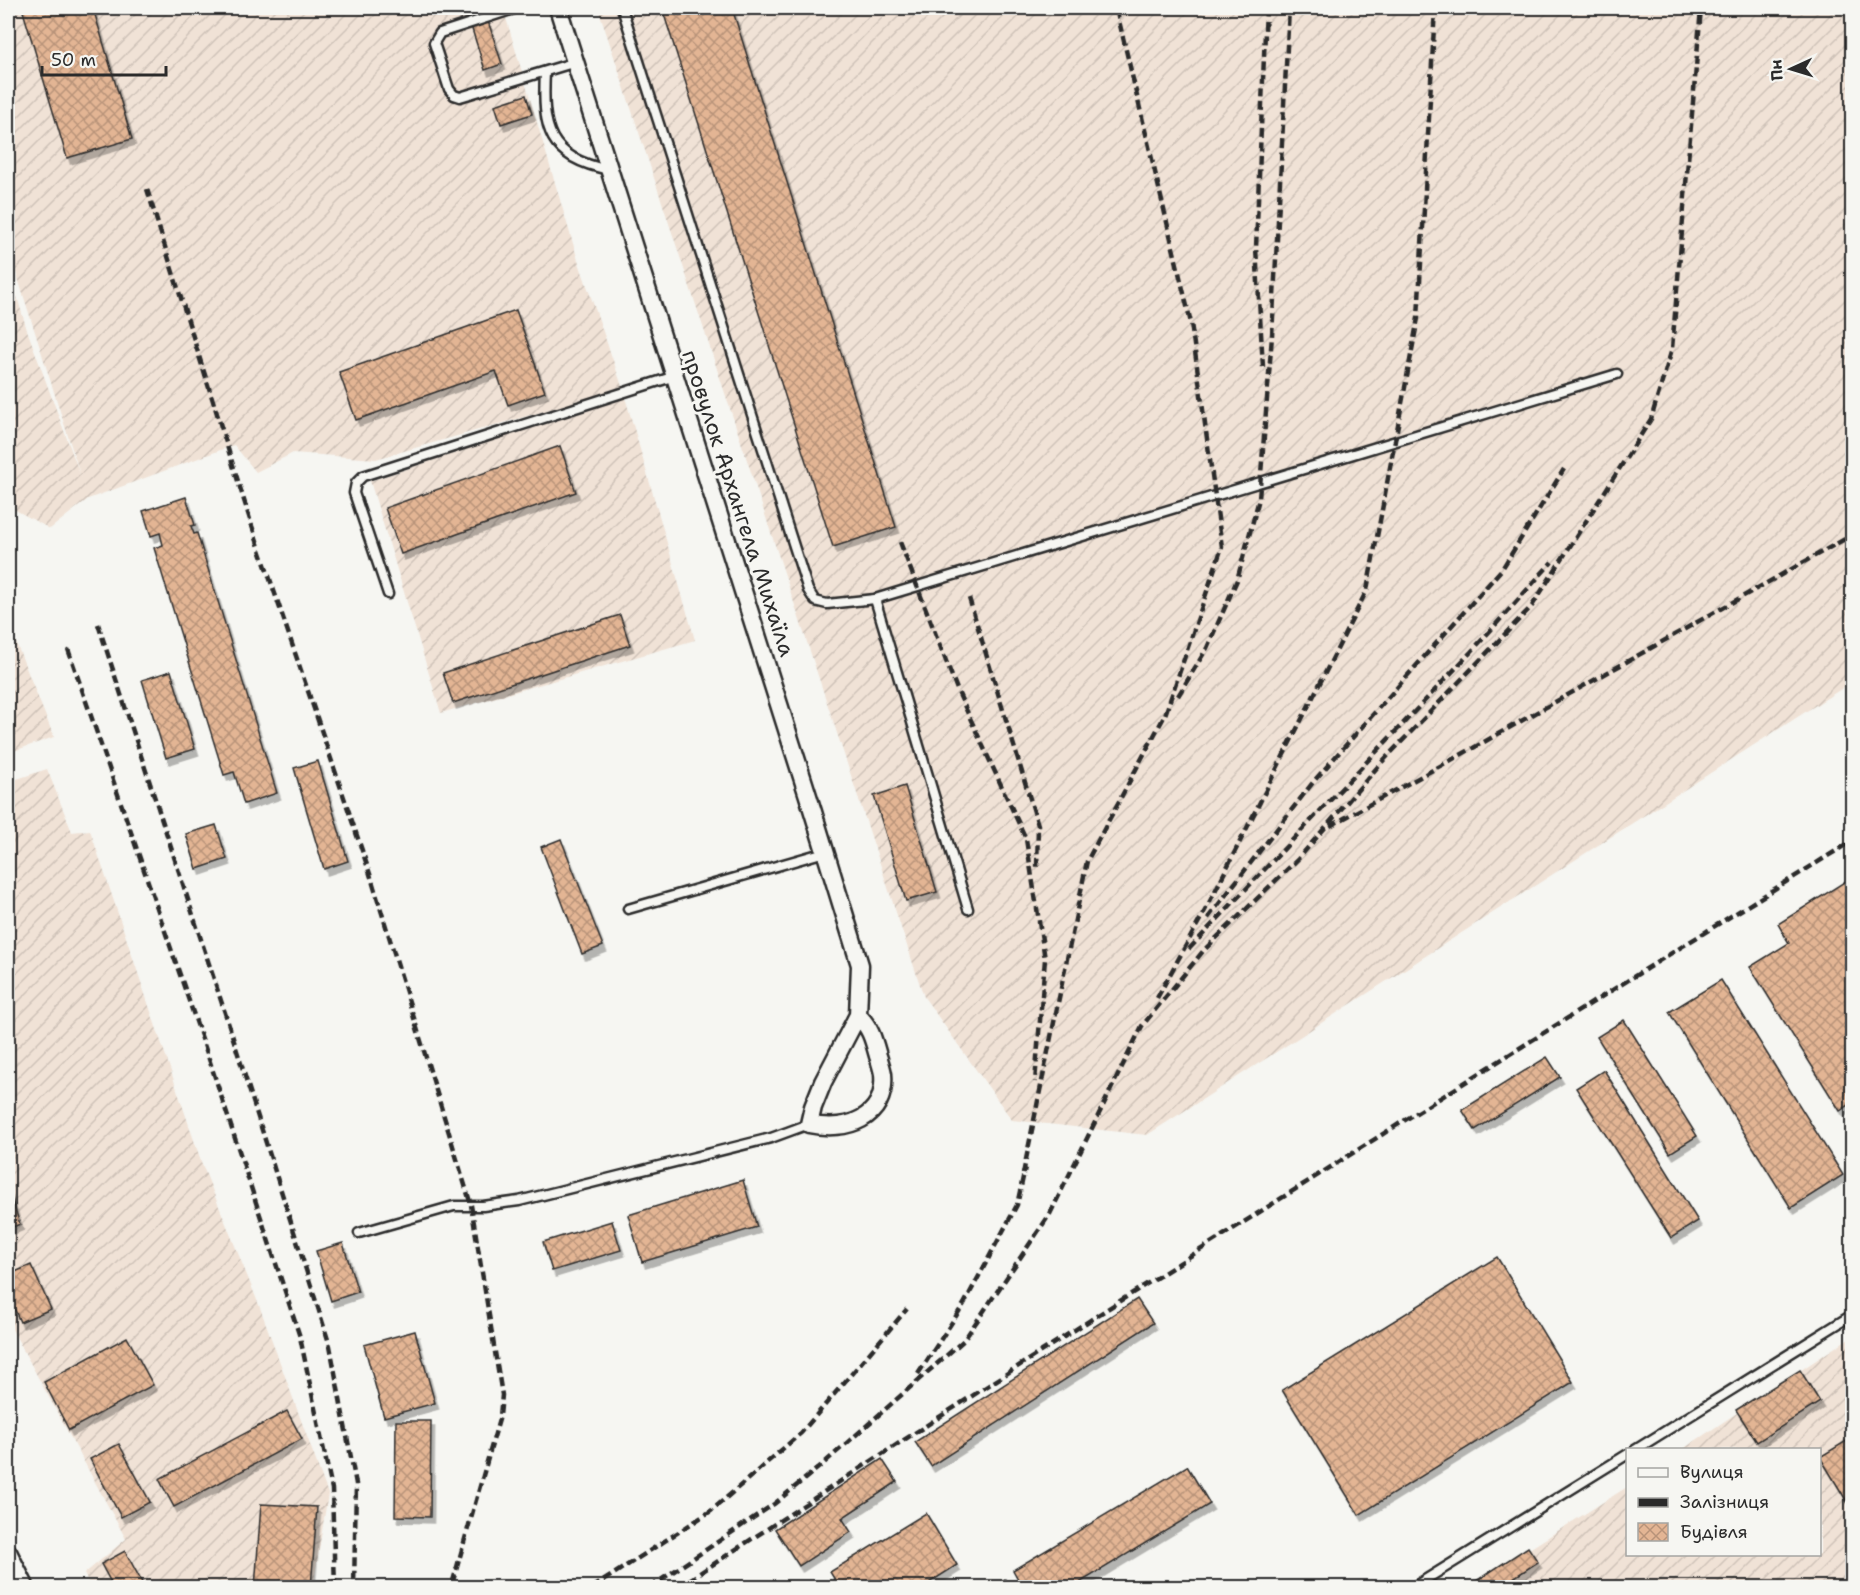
<svg xmlns="http://www.w3.org/2000/svg" width="1860" height="1595" font-family="'Shantell Sans',sans-serif">
  <style>
    .industrial { fill: url(#industrial-furrows) }
    .building { fill: url(#building-cross-hatch); stroke: #2b2b2b; stroke-width: 1.5; filter: url(#shadow) }
    .lines { fill: none; stroke-linecap: round; stroke-linejoin: round }
    .service-casing { stroke: #2b2b2b; stroke-width: 13 }
    .minor-casing { stroke: #2b2b2b; stroke-width: 21 }
    .service { stroke: #f6f6f2; stroke-width: 8 }
    .minor { stroke: #f6f6f2; stroke-width: 16 }
    .rail { stroke: #2b2b2b; stroke-width: 4.5; stroke-dasharray: 9 4.5; stroke-linecap: butt }
    .labels { text-anchor: middle; stroke-width: 6; stroke-linejoin: round; paint-order: stroke }
    .street-label { font-size: 22px; fill: #2b2b2b; stroke: #f6f6f2 }
  </style>
  <defs>
    <pattern id="industrial-furrows" width="10" height="10" patternUnits="userSpaceOnUse" patternTransform="scale(1.5)"><rect width="10" height="10" fill="#f0e2d6"/><path d="M-1 1l2-2M0 10L10 0M9 11l2-2" fill="none" stroke="#cec2b8"/></pattern>
    <pattern id="building-cross-hatch" width="8" height="8" patternUnits="userSpaceOnUse" patternTransform="scale(1.5)"><rect width="8" height="8" fill="#e3b594"/><path d="M0 0l8 8M0 8l8-8" fill="none" stroke="#b89379"/></pattern>
    <filter id="shadow"><feDropShadow dx="3.5" dy="6" stdDeviation="0" flood-color="#0004"/></filter>
  </defs>
  <rect width="100%" height="100%" fill="#f6f6f2"/>
  <filter id="ink" filterUnits="userSpaceOnUse"><feTurbulence type="fractalNoise" baseFrequency=".0167" numOctaves="2"/><feDisplacementMap in="SourceGraphic" scale="12" xChannelSelector="R" yChannelSelector="G"/><feConvolveMatrix kernelMatrix="1 2 1 2 8 2 1 2 1" color-interpolation-filters="sRGB"/></filter>
  <g filter="url(#ink)">
    <g class="industrial">
      <path d="M8 8H503L577 257 623 389 376 459 293 453 256 472 234 445 88 499 50 529 10 507H8V267L27 330 81 477 8 247Z"/>
      <path d="M598 8H1852V682L1147 1135 1012 1120 924 997Z"/>
      <path d="M625 397 695 640 441 713 370 481Z"/>
      <path d="M8 623 54 737 8 753Z"/>
      <path d="M47 769 72 832 90 830 203 1167 259 1305 328 1494 313 1587H91L84 1574 126 1539 8 1322V782Z"/>
      <path d="M1852 1336V1587L1468 1588 1627 1487 1628 1554H1820V1450L1683 1449Z"/>
    </g>
    <g class="building">
      <path d="M22 8H93L132 139 67 158Z"/>
      <path d="M662 8H732L896 527 833 547Z"/>
      <path d="M488 21 502 64 485 70 471 26Z"/>
      <path d="M526 95 532 114 501 124 495 105Z"/>
      <path d="M516 310 545 392 508 405 496 371 356 420 339 372Z"/>
      <path d="M560 446 576 492 401 554 385 508Z"/>
      <path d="M186 497 195 525 191 526 194 534 197 533 277 793 244 804 234 772 224 775 154 548 163 545 160 533 151 536 143 511Z"/>
      <path d="M620 615 630 645 453 703 443 673Z"/>
      <path d="M171 671 195 749 166 758 142 680Z"/>
      <path d="M318 761 348 861 324 869 294 768Z"/>
      <path d="M905 786 937 892 906 901 874 796Z"/>
      <path d="M216 825 227 859 197 869 186 834Z"/>
      <path d="M561 839 603 946 582 954 541 847Z"/>
      <path d="M1852 877V1103L1840 1111 1750 967 1789 943 1778 924Z"/>
      <path d="M1721 980 1843 1175 1791 1208 1669 1012Z"/>
      <path d="M1624 1020 1697 1136 1670 1153 1597 1037Z"/>
      <path d="M1547 1057 1560 1077 1475 1130 1462 1110Z"/>
      <path d="M1604 1070 1698 1221 1671 1238 1576 1088Z"/>
      <path d="M743 1180 757 1227 642 1262 628 1215Z"/>
      <path d="M8 1188 20 1224 8 1229Z"/>
      <path d="M612 1221 621 1250 552 1271 543 1242Z"/>
      <path d="M343 1243 358 1292 331 1301 316 1251Z"/>
      <path d="M1497 1257 1573 1382 1359 1515 1282 1390Z"/>
      <path d="M31 1265 51 1309 20 1322 8 1294V1275Z"/>
      <path d="M1137 1299 1153 1323 931 1466 915 1442Z"/>
      <path d="M415 1331 435 1403 384 1417 364 1345Z"/>
      <path d="M127 1337 153 1385 69 1430 44 1382Z"/>
      <path d="M1800 1370 1820 1402 1757 1442 1736 1410Z"/>
      <path d="M287 1411 302 1439 174 1507 159 1479Z"/>
      <path d="M396 1421H431L430 1517 395 1516Z"/>
      <path d="M1848 1440 1852 1448V1510L1820 1457Z"/>
      <path d="M119 1444 150 1502 121 1517 90 1459Z"/>
      <path d="M882 1459 897 1482 842 1518 851 1532 799 1566 775 1529Z"/>
      <path d="M1187 1466 1210 1504 1071 1588H1023L1013 1570Z"/>
      <path d="M261 1504 317 1507 311 1588H255Z"/>
      <path d="M926 1513 957 1565 921 1588H840L830 1572Z"/>
      <path d="M1528 1547 1538 1562 1498 1588H1472L1470 1585Z"/>
      <path d="M125 1551 145 1588H114L101 1564Z"/>
      <path d="M1005 1579 1010 1588H991Z"/>
    </g>
    <g class="lines">
      <defs>
        <g id="service">
          <path d="M517 8 440 33 434 43 449 89 454 95 460 97 576 62"/>
          <path d="M622 8 808 590 815 601 827 604 875 599 1617 374"/>
          <path d="M545 72C542 130 548 157 609 170"/>
          <path d="M388 594 354 493 356 483 363 476 675 376"/>
          <path d="M875 599 968 909"/>
          <path d="M628 909 825 852"/>
          <path d="M359 1233 454 1206H483L519 1201 771 1138 809 1124"/>
          <path d="M1635 1450 1852 1315"/>
          <path d="M1412 1588 1628 1454"/>
        </g>
        <g id="minor">
          <path d="M558 8 809 799 860 965 858 1015 823 1082 813 1107 809 1124C846 1132 887 1119 883 1074 882 1068 880 1062 878 1056 873 1038 871 1029 858 1015"/>
          <path d="M8 1552 26 1588"/>
        </g>
      </defs>
      <use href="#service" class="service-casing"/>
      <use href="#minor" class="minor-casing"/>
      <use href="#service" class="service"/>
      <use href="#minor" class="minor"/>
      <g class="rail">
        <path d="M147 189 252 526 370 874 471 1205 502 1395 500 1416 451 1588"/>
        <path d="M1263 367 1256 248 1266 8"/>
        <path d="M900 542 958 692 1026 839 1045 959 1035 1082"/>
        <path d="M969 598 1038 825 1037 870"/>
        <path d="M98 624 227 1019 330 1346 356 1484 354 1588"/>
        <path d="M68 649 210 1062 300 1337 332 1489 335 1588"/>
        <path d="M1178 696 1207 648 1237 580 1259 499 1272 336 1289 8"/>
        <path d="M1330 826 1475 747 1852 535"/>
        <path d="M1208 918 1314 781 1502 569 1564 469"/>
        <path d="M1189 949 1471 652 1552 562"/>
        <path d="M1157 998 1207 907 1367 590 1418 318 1435 8"/>
        <path d="M1023 1174 1087 861 1165 715 1222 547 1191 323 1116 8"/>
        <path d="M918 1374 964 1304 1017 1205 1025 1168"/>
        <path d="M592 1588 711 1511 801 1433 907 1309"/>
        <path d="M649 1588 774 1504 823 1464 964 1340 1050 1214 1142 1026 1204 950 1298 859 1381 763 1532 606 1651 419 1672 349 1701 8"/>
        <path d="M677 1588C1065 1333 1458 1085 1852 841"/>
      </g>
    </g>
  </g>
  <g class="labels">
    <g class="street-label">
      <text transform="translate(739 503) rotate(72)" y="8">провулок Архангела Михаїла</text>
    </g>
  </g>
  <rect width="1860" height="1595" fill="none" stroke="#f6f6f2" stroke-width="30"/>
  <rect x="15" y="15" width="1830" height="1565" fill="none" stroke="#2b2b2b" stroke-width="2" filter="url(#ink)"/>
  <rect x="1626" y="1448" width="195" height="108" fill="#f6f6f2" stroke="#a5a5a2" stroke-width="1.5"/>
  <rect x="1638" y="1468" width="30" height="9" fill="#f6f6f2" stroke="#a5a5a2" stroke-width="1.5"/>
  <text x="1680" y="1478" font-size="18" fill="#2b2b2b">Вулиця</text>
  <rect x="1638" y="1498" width="30" height="9" fill="#2b2b2b" stroke="#a5a5a2" stroke-width="1.5"/>
  <text x="1680" y="1508" font-size="18" fill="#2b2b2b">Залізниця</text>
  <rect x="1638" y="1523" width="30" height="18" fill="url(#building-cross-hatch)" stroke="#a5a5a2" stroke-width="1.5"/>
  <text x="1680" y="1538" font-size="18" fill="#2b2b2b">Будівля</text>
  <g transform="translate(1791 69) rotate(266)" stroke="#f6f6f2" stroke-width="4.5" paint-order="stroke">
  <path d="M0-4.5L10 22L0 15L-10 22Z" fill="#2b2b2b"/>
  <text y="-9" font-size="16" font-weight="bold" text-anchor="middle" fill="#2b2b2b">Пн</text>
  </g>
  <path d="M42 66v9h124v-9" fill="none" stroke="#2b2b2b" stroke-width="3"/>
  <text x="51" y="66" font-size="18" fill="#2b2b2b" stroke="#f6f6f2" stroke-width="4.5" paint-order="stroke">50 m</text>
</svg>
